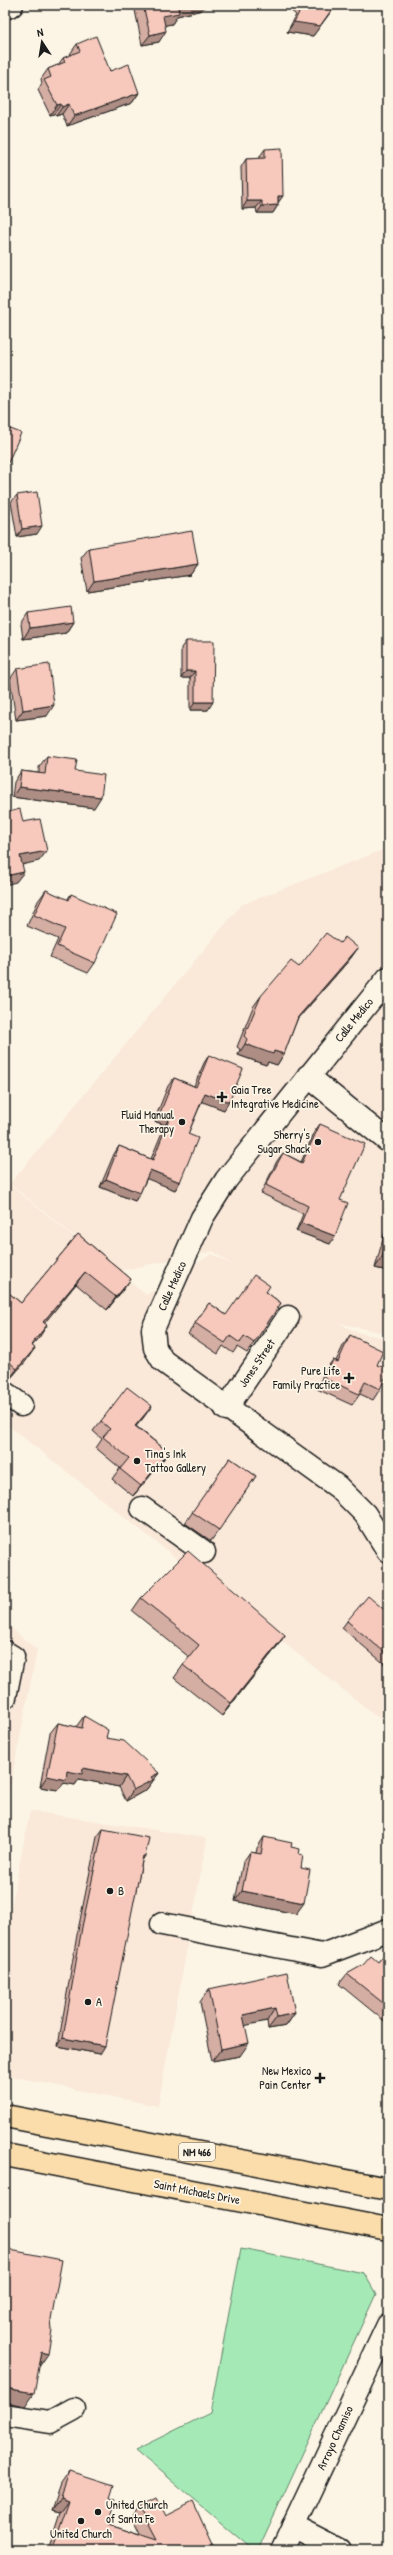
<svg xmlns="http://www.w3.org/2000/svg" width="393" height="2555" font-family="'Patrick Hand',sans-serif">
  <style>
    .built { fill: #fae8d9 }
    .green { fill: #a5eab6; stroke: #608369 }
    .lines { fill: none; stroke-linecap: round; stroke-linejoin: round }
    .minor-casing { stroke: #1c1c1c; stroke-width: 25 }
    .major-casing { stroke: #1c1c1c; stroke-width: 25 }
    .minor { stroke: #fcf5e5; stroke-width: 22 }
    .major { stroke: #faddab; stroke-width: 22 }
    .wall { fill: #d4ada3; stroke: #1c1c1c }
    .shaded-wall { fill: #ad8d84; stroke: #1c1c1c }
    .building { fill: #f7c9bd; stroke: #1c1c1c }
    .poi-dot { fill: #1c1c1c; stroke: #fcf5e5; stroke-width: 1.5 }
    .labels { text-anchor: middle; stroke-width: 3.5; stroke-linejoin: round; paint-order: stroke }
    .shield { fill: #fcf5e5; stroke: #5f5d58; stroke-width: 1 }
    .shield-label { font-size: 11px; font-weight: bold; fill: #1c1c1c }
    .street-label { font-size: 12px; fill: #1c1c1c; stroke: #fcf5e5 }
    .poi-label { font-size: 12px; fill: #1c1c1c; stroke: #fcf5e5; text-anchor: start }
  </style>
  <rect width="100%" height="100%" fill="#fcf5e5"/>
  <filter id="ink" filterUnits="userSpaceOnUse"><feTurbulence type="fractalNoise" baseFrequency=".025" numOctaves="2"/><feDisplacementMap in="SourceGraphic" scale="8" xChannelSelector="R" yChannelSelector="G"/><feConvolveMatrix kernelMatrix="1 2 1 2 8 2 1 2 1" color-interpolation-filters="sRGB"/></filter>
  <g filter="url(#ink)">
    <g class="built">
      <path d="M388 848V1334L339 1323 353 1331 388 1339V1725L5 1423V1185L7 1183 146 1295 212 1254 234 1266 213 1251 118 1271 10 1184 241 905Z"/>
      <path d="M5 1623 37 1650 5 1813Z"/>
      <path d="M30 1811 207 1838 158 2106 5 2075V1938Z"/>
    </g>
    <path class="green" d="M241 2249 364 2273 376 2294 258 2550H253L135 2450 210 2413Z"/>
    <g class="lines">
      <defs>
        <g id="minor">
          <path d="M5 8 12 5"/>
          <path d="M388 978 226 1180 202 1218 153 1329 155 1348 163 1361 338 1487 365 1514 388 1551"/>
          <path d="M308 1076 388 1141"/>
          <path d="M5 1393 21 1405"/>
          <path d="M226 1409 288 1317"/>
          <path d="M142 1508 204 1552"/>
          <path d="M5 1652 13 1657 5 1697"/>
          <path d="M162 1924 322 1955 388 1930"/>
          <path d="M5 2415 50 2422 74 2409"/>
          <path d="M293 2526 340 2550"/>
          <path d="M282 2550 388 2325"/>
        </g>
        <g id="major">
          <path d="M5 2116 388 2189"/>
          <path d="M5 2155 388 2229"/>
        </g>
      </defs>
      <use href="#minor" class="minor-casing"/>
      <use href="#major" class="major-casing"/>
      <use href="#minor" class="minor"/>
      <use href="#major" class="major"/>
    </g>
    <g class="wall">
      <path d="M134 5H206L202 10 177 16 172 24 165 25 159 42 142 45Z"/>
      <path d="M284 5H335L313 36 287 32 296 15Z"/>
      <path d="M77 44 139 93 132 103 67 126 62 114 56 116 54 114 50 115 38 90 42 83 41 79 48 69 58 65 63 58 71 55 70 54Z"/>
      <path d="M265 149 278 205 273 213H257L256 208 242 209 241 167 246 159H260V156Z"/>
      <path d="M17 495 37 534 17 537 11 502Z"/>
      <path d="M89 548 198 564 190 575 87 591 81 558Z"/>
      <path d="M28 613 73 622 66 633 23 639 21 624Z"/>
      <path d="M186 641 208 710H190V678H181V648Z"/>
      <path d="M17 669 47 716 16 720 10 679Z"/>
      <path d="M47 756 75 771 94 808 12 797 14 782 21 771 39 773V767Z"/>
      <path d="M46 890 67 900 71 894 95 963 88 973 50 957 58 939 27 926 38 901Z"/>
      <path d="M340 943 358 948 350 959 297 1020 284 1054 277 1065 268 1062 266 1065 238 1055 240 1049 237 1047 253 1007 261 996 299 967Z"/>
      <path d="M209 1055 224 1110 202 1101 188 1134 180 1182 175 1190 147 1178 140 1193 135 1201 100 1187 114 1154 119 1146 151 1159 165 1125 154 1121 168 1086 174 1078 194 1086 204 1063Z"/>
      <path d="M320 1124 340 1200 330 1244 296 1231 303 1214 261 1193 277 1161 283 1153 301 1162 315 1131Z"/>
      <path d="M388 1221V1271L375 1268Z"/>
      <path d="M78 1234 131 1279 122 1291 107 1310 76 1284 44 1323 39 1338 32 1346 26 1361 8 1381 5 1378V1290L21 1303Z"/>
      <path d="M266 1292 281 1303 247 1353 237 1347 233 1353 223 1346 218 1354 188 1334 209 1303 226 1315Z"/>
      <path d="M350 1335 377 1365 380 1389 373 1400 360 1394 352 1405 317 1389 325 1370 333 1360 336 1361 343 1346Z"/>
      <path d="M144 1417 136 1426 168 1452 161 1463 133 1496 112 1479 120 1468 96 1448 102 1439 93 1431 101 1421Z"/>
      <path d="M230 1458 256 1476 211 1541 185 1523Z"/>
      <path d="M141 1598 285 1635 276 1648 222 1716 174 1678 189 1657 132 1611Z"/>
      <path d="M388 1613V1667L342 1628 347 1621Z"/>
      <path d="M388 1674V1686L383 1681Z"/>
      <path d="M84 1716 106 1738 159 1773 146 1790 126 1801 119 1787 79 1779 75 1785 64 1783 58 1790 40 1787 50 1733 58 1723 76 1727Z"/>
      <path d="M103 1829 142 1862 100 2054 58 2046 77 1935 97 1837Z"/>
      <path d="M264 1837 291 1847 299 1854 301 1868 296 1914 235 1901 243 1862 250 1852 256 1853 257 1848Z"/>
      <path d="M388 1950V2024L339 1984 347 1974 378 1962Z"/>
      <path d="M209 1989 295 2013 286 2026 268 2029 267 2021 245 2025 240 2056 212 2061 200 2002Z"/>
      <path d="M70 2471 110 2498 108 2524 140 2534 132 2518 140 2506 165 2516 215 2550H48L60 2512 52 2510 61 2484Z"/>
    </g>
    <g class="shaded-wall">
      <path d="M185 5H206L202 10 177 16 172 24 156 27 163 16 178 7Z"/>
      <path d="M333 9 313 36 287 32 294 22Z"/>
      <path d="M166 31 159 42 142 45 150 35Z"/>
      <path d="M139 93 132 103 67 126 74 116Z"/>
      <path d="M61 104 54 114 50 115 57 105Z"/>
      <path d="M69 104 62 114 56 116 62 107Z"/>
      <path d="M278 196H283L278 203Z"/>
      <path d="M247 201H262L256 208 242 209Z"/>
      <path d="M278 205 273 213H257L262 206Z"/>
      <path d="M42 526 37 534 17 537 22 529Z"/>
      <path d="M198 564 190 575 87 591 94 581Z"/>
      <path d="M73 622 66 633 23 639 30 628Z"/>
      <path d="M186 671H195L190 678H181Z"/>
      <path d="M195 702H213L208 710H190Z"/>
      <path d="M54 705 47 716 16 720 23 710Z"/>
      <path d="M19 787 101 797 94 808 12 797Z"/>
      <path d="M47 851 39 861 13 867 20 856Z"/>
      <path d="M24 872 16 882 5 885V876Z"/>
      <path d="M358 948 350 959 291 1027 298 1017Z"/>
      <path d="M245 1044 274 1051 284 1054 277 1065 268 1062 266 1065 238 1055Z"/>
      <path d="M205 1093 229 1102 224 1110 200 1101Z"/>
      <path d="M160 1113 170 1117 165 1125 154 1121Z"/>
      <path d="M150 1170 180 1182 175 1190 145 1178Z"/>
      <path d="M106 1179 140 1193 135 1201 100 1187Z"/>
      <path d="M301 1223 335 1236 330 1244 296 1231Z"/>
      <path d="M382 1257 388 1259V1271L375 1268Z"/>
      <path d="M85 1272 76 1284 35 1335 43 1322Z"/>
      <path d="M131 1279 122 1291 107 1310 116 1297Z"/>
      <path d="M47 1325 39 1338 22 1358 31 1345Z"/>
      <path d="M35 1348 26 1361 8 1381 17 1369Z"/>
      <path d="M152 1406 144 1417 128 1436 135 1426Z"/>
      <path d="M168 1452 161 1463 133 1496 141 1486Z"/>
      <path d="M285 1635 276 1648 222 1716 231 1703Z"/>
      <path d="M83 1768 126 1776 119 1787 79 1779 75 1785 64 1783 58 1790 40 1787 47 1776Z"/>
      <path d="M159 1773 146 1790 126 1801 133 1790 151 1777Z"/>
      <path d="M143 1856H145L140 1864Z"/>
      <path d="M242 1891 304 1903 296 1914 235 1901Z"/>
      <path d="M275 2008 267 2021 234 2028 243 2015Z"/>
      <path d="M295 2013 286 2026 268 2029 277 2017Z"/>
      <path d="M63 2038 105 2046 100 2054 58 2046Z"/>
      <path d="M249 2043 240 2056 212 2061 221 2049Z"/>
      <path d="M42 2352 48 2354 39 2367Z"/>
      <path d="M5 2388 34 2393 25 2406 5 2402Z"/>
      <path d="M61 2497 69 2500 60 2512 52 2510Z"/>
    </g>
    <g class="building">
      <path d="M143 5H185L178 7 179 13 163 16 166 31 150 35Z"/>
      <path d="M303 5H335L320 26 294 22Z"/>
      <path d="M96 36 110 71 129 64 139 93 74 116 69 104 62 107 61 104 57 105 44 80 51 77 48 69 65 62 63 58 80 51 77 44Z"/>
      <path d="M282 148 283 196H278V205L262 206V201H247L246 159 265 158V149Z"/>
      <path d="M5 427 21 433 7 465 5 464Z"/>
      <path d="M37 492 42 526 22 529 17 495Z"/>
      <path d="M192 531 198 564 94 581 89 548Z"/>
      <path d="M71 607 73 622 30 628 28 613Z"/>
      <path d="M186 641H214L213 702H195V671H186Z"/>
      <path d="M49 664 54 705 23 710 17 669Z"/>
      <path d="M47 756 77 760 75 771 104 775 101 797 19 787 21 771 45 774Z"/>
      <path d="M20 809 23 822 40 819 47 851 20 856 24 872 5 876V813Z"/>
      <path d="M46 890 69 900 71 894 117 914 95 963 57 946 65 929 34 915Z"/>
      <path d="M326 933 340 943 345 937 358 948 298 1017 284 1054 274 1051 273 1054 245 1044 247 1039 244 1036 261 996 291 961 299 967Z"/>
      <path d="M209 1055 243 1069 229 1102 205 1093 188 1134 198 1138 180 1182 150 1170 140 1193 106 1179 119 1146 153 1160 170 1117 160 1113 174 1078 196 1087Z"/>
      <path d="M320 1124 365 1144 340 1200 348 1203 335 1236 301 1223 308 1206 266 1185 283 1153 302 1163Z"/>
      <path d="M78 1234 131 1279 116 1297 85 1272 43 1322 47 1325 31 1345 35 1348 17 1369 5 1358V1290L21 1303Z"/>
      <path d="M388 1237V1259L382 1257Z"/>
      <path d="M254 1275 270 1286 266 1292 281 1303 254 1343 244 1336 240 1343 230 1336 225 1343 195 1323 209 1303 226 1315Z"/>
      <path d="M350 1335 383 1351 377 1365 388 1369V1372L380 1389 365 1382 359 1394 324 1378 333 1360 338 1362Z"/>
      <path d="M127 1387 152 1406 135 1426 168 1452 141 1486 120 1469 129 1458 103 1437 110 1429 101 1421Z"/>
      <path d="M230 1458 256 1476 219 1530 192 1512Z"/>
      <path d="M188 1551 285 1635 231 1703 183 1665 199 1645 141 1598Z"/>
      <path d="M368 1596 388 1613V1655L347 1621Z"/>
      <path d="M84 1716 108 1730 106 1738 124 1741 159 1773 151 1777 153 1780 133 1790 126 1776 83 1768 82 1774 67 1771 66 1780 47 1776 58 1723 82 1728Z"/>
      <path d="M103 1829 149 1838 145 1856H143L105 2046 63 2038 82 1927Z"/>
      <path d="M264 1837 292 1843 291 1847 300 1849 299 1854 303 1855 301 1868 310 1870 304 1903 242 1891 250 1852 261 1854Z"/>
      <path d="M388 1950V2007L347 1974 363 1965 371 1956 378 1962Z"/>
      <path d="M287 1972 295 2013 277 2017 275 2008 243 2015 249 2043 221 2049 209 1989Z"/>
      <path d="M5 2249 62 2260 51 2320 52 2330 48 2354 42 2352 34 2393 5 2388Z"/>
      <path d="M70 2471 114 2485 110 2498 116 2500 108 2524 158 2540 140 2506 156 2498 165 2516 193 2502 215 2550H52L69 2500 61 2497Z"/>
    </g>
  </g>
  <g class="poi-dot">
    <path d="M220 1091h4v4h4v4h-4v4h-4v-4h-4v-4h4z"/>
    <circle cx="182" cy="1122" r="4"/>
    <circle cx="318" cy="1142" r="4"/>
    <path d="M347 1372h4v4h4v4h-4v4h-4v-4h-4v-4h4z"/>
    <circle cx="137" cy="1461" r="4"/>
    <circle cx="110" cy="1891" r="4"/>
    <circle cx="88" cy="2002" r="4"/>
    <path d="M318 2072h4v4h4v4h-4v4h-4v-4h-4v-4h4z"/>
    <circle cx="98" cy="2512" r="4"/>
    <circle cx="81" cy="2521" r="4"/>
  </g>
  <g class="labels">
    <rect class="shield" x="179" y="2143" width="36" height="18" rx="3"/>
    <g class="shield-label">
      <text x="197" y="2156">NM 466</text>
    </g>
    <g class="street-label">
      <text transform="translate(354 1020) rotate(-51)" y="4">Calle Medico</text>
      <text transform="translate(172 1286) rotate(-66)" y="4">Calle Medico</text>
      <text transform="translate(257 1363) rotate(-56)" y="4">Jones Street</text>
      <text transform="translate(197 2192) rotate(11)" y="4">Saint Michaels Drive</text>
      <text transform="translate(335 2438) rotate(-65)" y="4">Arroyo Chamiso</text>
    </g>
    <g class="poi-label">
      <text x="231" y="1094">Gaia Tree<tspan x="231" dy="14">Integrative Medicine</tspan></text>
      <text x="174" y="1119" text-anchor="end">Fluid Manual<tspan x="174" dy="14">Therapy</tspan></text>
      <text x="310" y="1139" text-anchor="end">Sherry's<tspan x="310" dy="14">Sugar Shack</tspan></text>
      <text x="340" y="1375" text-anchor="end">Pure Life<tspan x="340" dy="14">Family Practice</tspan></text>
      <text x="145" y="1458">Tina's Ink<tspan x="145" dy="14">Tattoo Gallery</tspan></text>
      <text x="118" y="1895">B</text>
      <text x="96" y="2006">A</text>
      <text x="311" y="2075" text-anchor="end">New Mexico<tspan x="311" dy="14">Pain Center</tspan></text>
      <text x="106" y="2509">United Church<tspan x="106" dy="14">of Santa Fe</tspan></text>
      <text x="81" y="2538" text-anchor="middle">United Church</text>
    </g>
  </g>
  <rect width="393" height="2555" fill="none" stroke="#fcf5e5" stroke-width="20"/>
  <rect x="10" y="10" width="373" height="2535" fill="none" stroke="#1c1c1c" stroke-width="1.5" filter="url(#ink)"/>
  <g transform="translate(42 42) rotate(348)" stroke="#fcf5e5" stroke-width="3" paint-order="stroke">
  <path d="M0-3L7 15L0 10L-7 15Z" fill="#1c1c1c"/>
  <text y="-6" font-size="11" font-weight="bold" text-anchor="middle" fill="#1c1c1c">N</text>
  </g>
</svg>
